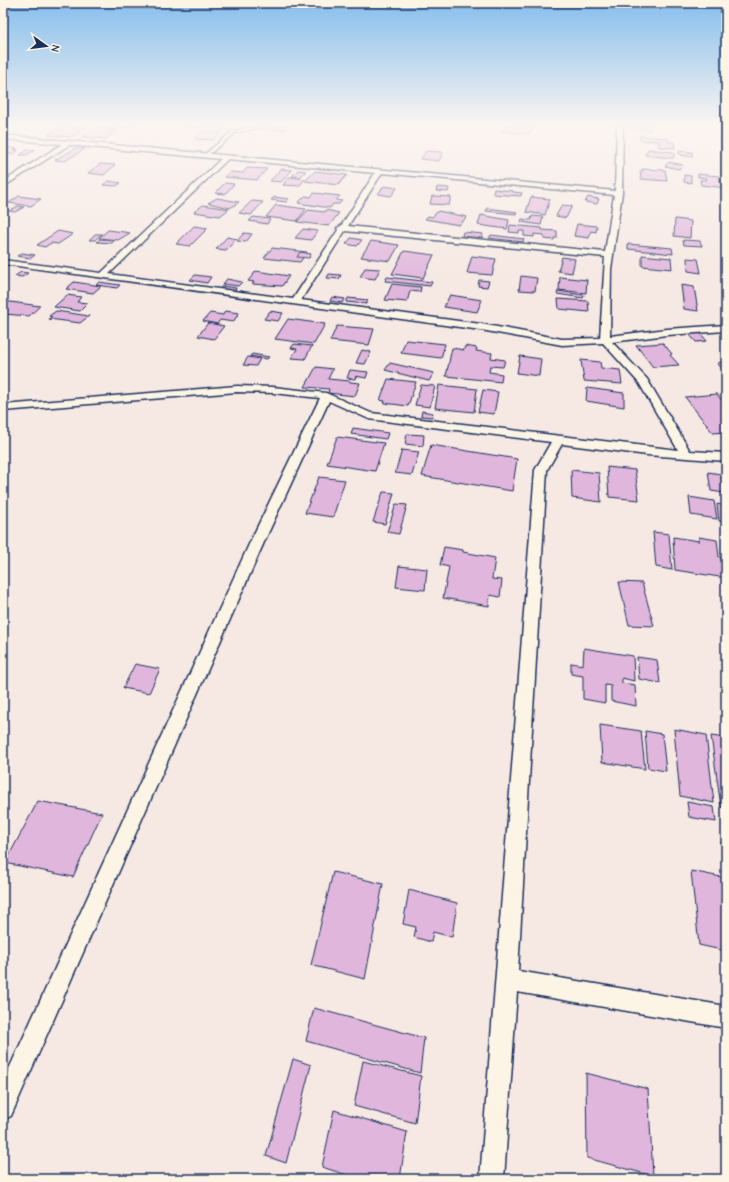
<svg xmlns="http://www.w3.org/2000/svg" width="729" height="1182" font-family="'Comic Neue',sans-serif">
  <style>
    .building { fill: #e0b6dc; stroke: #1b2f5e }
    .lines { fill: none; stroke-linecap: round; stroke-linejoin: round }
    .lane-casing { stroke: #1b2f5e; stroke-width: 3 }
    .street-casing { stroke: #1b2f5e; stroke-width: 3 }
    .lane { fill: #fcf5e5; fill-rule: evenodd }
    .street { fill: #fcf5e5; fill-rule: evenodd }
  </style>
  <rect width="100%" height="100%" fill="#f6e8e3"/>
  <filter id="ink" filterUnits="userSpaceOnUse"><feTurbulence type="fractalNoise" baseFrequency=".025" numOctaves="2"/><feDisplacementMap in="SourceGraphic" scale="8" xChannelSelector="R" yChannelSelector="G"/><feConvolveMatrix kernelMatrix="1 2 1 2 8 2 1 2 1" color-interpolation-filters="sRGB"/></filter>
  <g filter="url(#ink)">
    <g class="building">
      <path d="M99 123H136L131 127 97 124Z"/>
      <path d="M188 123H206L201 127 184 126Z"/>
      <path d="M214 123H229L223 128 209 126Z"/>
      <path d="M633 123H649L650 130 631 129Z"/>
      <path d="M508 124 534 127 529 134 502 131Z"/>
      <path d="M64 125H74L72 127 87 128 71 137 48 135Z"/>
      <path d="M100 128 115 129 112 131H117L106 139 82 137 93 129Z"/>
      <path d="M203 131 221 133 214 140 195 139Z"/>
      <path d="M640 136 668 138 669 142H674L675 148 659 147 658 141 640 140Z"/>
      <path d="M8 147 18 149 14 150 18 151 13 154 3 153V151Z"/>
      <path d="M76 148 85 149 65 161 55 160Z"/>
      <path d="M29 149 35 150 26 155H20Z"/>
      <path d="M648 149 672 152 675 154 673 158H670L645 155Z"/>
      <path d="M426 151 443 152 439 161 421 159Z"/>
      <path d="M679 151 692 152 693 157 680 155Z"/>
      <path d="M669 162 683 165 679 169 665 166Z"/>
      <path d="M100 164 115 165 104 175 88 173Z"/>
      <path d="M247 168 267 169 257 180 224 177 230 172 243 173Z"/>
      <path d="M281 169 292 170 281 182 270 181Z"/>
      <path d="M642 169 665 170 667 181 641 179 640 171H643Z"/>
      <path d="M298 170 306 171 300 177 292 176Z"/>
      <path d="M315 171 347 175 338 185 305 181Z"/>
      <path d="M698 174 719 176 720 182H725L726 188 701 185 700 180H707L706 178 698 177Z"/>
      <path d="M684 175 691 176V183L684 182Z"/>
      <path d="M289 177 305 179 299 186 283 185Z"/>
      <path d="M108 181 121 183 116 186 103 185Z"/>
      <path d="M225 183 234 184 225 194 215 193Z"/>
      <path d="M384 186 397 188 391 196 378 194Z"/>
      <path d="M437 187 449 188 448 192 436 191Z"/>
      <path d="M494 189 513 191V192L522 193 521 196 493 194Z"/>
      <path d="M314 193 340 196 336 200 342 201 339 204H333L330 208 298 203 305 196 311 197Z"/>
      <path d="M19 196 41 199 31 206 9 203Z"/>
      <path d="M432 196 451 197 449 205 430 204Z"/>
      <path d="M274 197 289 199 286 202 271 200Z"/>
      <path d="M531 197 550 199 545 215 526 212Z"/>
      <path d="M588 197 599 199 597 204 585 202Z"/>
      <path d="M217 198 239 202 230 208 208 203Z"/>
      <path d="M252 201 263 202 251 215 239 213Z"/>
      <path d="M203 205 229 209 220 216 194 212Z"/>
      <path d="M276 205 306 209 297 221 266 217Z"/>
      <path d="M562 205 572 206 566 218 556 216Z"/>
      <path d="M18 206 24 207 15 212 9 211Z"/>
      <path d="M487 208 517 212 516 214 486 211Z"/>
      <path d="M308 210 325 212 326 210 339 213 329 226 297 222Z"/>
      <path d="M438 211 467 217 459 225 425 219 428 216 432 217Z"/>
      <path d="M481 215 509 220 507 229 478 225Z"/>
      <path d="M532 216 543 217 541 225 521 222 522 219 531 220Z"/>
      <path d="M253 217 270 219 267 224 249 221Z"/>
      <path d="M675 219 691 221 690 238 674 236Z"/>
      <path d="M577 224 597 226 596 232 591 231 589 238 574 236Z"/>
      <path d="M510 225 542 228V230L557 231V238H554V240L544 239V235L534 234V237L524 236V231H519V233L509 232Z"/>
      <path d="M194 226 208 228 190 246 176 244Z"/>
      <path d="M303 229 318 231 311 240 295 238Z"/>
      <path d="M108 230 124 232 130 233 118 240 99 238Z"/>
      <path d="M58 231 73 234 58 244 51 243 45 247 37 245Z"/>
      <path d="M463 232 483 234 482 238 462 236Z"/>
      <path d="M244 233 252 234 246 242 237 241Z"/>
      <path d="M95 234H102L95 240H89Z"/>
      <path d="M491 235 524 239 523 242 489 238Z"/>
      <path d="M227 237 237 239 226 250 216 249Z"/>
      <path d="M351 238 362 240 357 246 346 244Z"/>
      <path d="M100 239 115 240 112 243 97 242Z"/>
      <path d="M683 240 700 241 702 246 684 245Z"/>
      <path d="M371 241 399 245 390 261 361 257Z"/>
      <path d="M628 244 672 248 673 254 628 249Z"/>
      <path d="M272 248 307 252 300 262 264 258Z"/>
      <path d="M404 251 434 255 423 278 392 274Z"/>
      <path d="M300 252 311 254 309 258 297 257Z"/>
      <path d="M22 253 35 255 31 258 17 256Z"/>
      <path d="M642 255 671 258 672 269 642 266Z"/>
      <path d="M472 256 496 259 492 275 467 273Z"/>
      <path d="M562 257 575 259 572 273 558 271Z"/>
      <path d="M687 258 698 259 701 273 688 271Z"/>
      <path d="M365 268 380 269 375 279 360 277Z"/>
      <path d="M256 271 289 276 282 286 252 284 254 282 248 281Z"/>
      <path d="M21 272 28 273 22 277 15 276Z"/>
      <path d="M329 274 341 275 339 279 327 278Z"/>
      <path d="M195 275 211 277 207 283 190 280Z"/>
      <path d="M521 276 537 278 535 291 519 290Z"/>
      <path d="M387 277 432 282 430 286 385 281Z"/>
      <path d="M560 277 587 280 586 293 559 290Z"/>
      <path d="M227 279 242 282 238 286 223 284Z"/>
      <path d="M479 280 489 281 487 287 478 286Z"/>
      <path d="M74 282 101 286 93 293 66 289Z"/>
      <path d="M99 282 120 285 117 288 96 285Z"/>
      <path d="M392 284 421 287 420 292 410 291 407 302 385 300Z"/>
      <path d="M681 285 694 287 698 311 684 309Z"/>
      <path d="M222 286 236 288 234 292 219 290Z"/>
      <path d="M558 291 584 295 583 298 557 294Z"/>
      <path d="M67 295 81 297 77 302 88 303 80 311 54 307Z"/>
      <path d="M450 295 482 300 477 312 444 307Z"/>
      <path d="M332 297 345 299 342 303 330 301Z"/>
      <path d="M348 298 368 300 366 304 346 302Z"/>
      <path d="M558 299 588 301 589 312 559 309Z"/>
      <path d="M3 301 40 306 29 316 3 314Z"/>
      <path d="M56 311 89 316 80 323 49 319 52 317 49 316Z"/>
      <path d="M225 311 239 313 233 322 220 320 217 324 203 321 210 313 223 315Z"/>
      <path d="M270 311 283 313 278 321 264 319Z"/>
      <path d="M288 319 325 324 314 344 275 339Z"/>
      <path d="M208 323 224 326 214 339 198 336Z"/>
      <path d="M337 326 374 329 369 345 330 341Z"/>
      <path d="M700 333 707 341 696 342 689 334Z"/>
      <path d="M406 340 445 344 441 358 401 353Z"/>
      <path d="M663 343 672 354 670 355 679 365 653 367 636 345Z"/>
      <path d="M294 344 312 346 305 359 291 358 297 349 291 348Z"/>
      <path d="M465 346 477 348 476 351 492 353 491 358 505 360 503 367 490 366 489 372 502 374 501 382 446 376 452 348 464 350Z"/>
      <path d="M362 350 371 352 365 364 356 363Z"/>
      <path d="M252 354 269 357 267 359 250 356Z"/>
      <path d="M520 356 541 359 539 376 517 373Z"/>
      <path d="M248 357 260 359 256 366 243 365Z"/>
      <path d="M581 360 600 362 601 368 620 370 622 384 584 381Z"/>
      <path d="M726 362V373L717 363Z"/>
      <path d="M390 363 434 373 429 381 385 370Z"/>
      <path d="M316 367 333 369 328 379 350 381V382L360 383 355 396 328 393 329 389 305 387Z"/>
      <path d="M350 370 368 372 366 378 356 376 355 379 347 378Z"/>
      <path d="M388 379 416 382 408 406 384 403 385 401 380 400Z"/>
      <path d="M421 385 435 386 430 407 415 405Z"/>
      <path d="M439 385 477 389 474 412 435 408Z"/>
      <path d="M587 388 624 393V407L586 401Z"/>
      <path d="M483 390 498 392 494 414 478 412Z"/>
      <path d="M717 394 726 406V432L713 433 685 397Z"/>
      <path d="M422 411 433 413 432 417 421 416Z"/>
      <path d="M353 428 388 433 386 439 351 434Z"/>
      <path d="M407 434 424 435 423 446 405 444Z"/>
      <path d="M337 437 384 443 375 471 327 464Z"/>
      <path d="M431 445 517 459 512 491 422 476Z"/>
      <path d="M402 450 419 452 412 475 395 473Z"/>
      <path d="M607 467 635 470 639 500 609 497Z"/>
      <path d="M571 470 599 473 601 502 572 498Z"/>
      <path d="M708 472 721 474 724 493 711 491Z"/>
      <path d="M319 477 345 480 333 517 305 513Z"/>
      <path d="M383 492 394 493 385 524 373 522Z"/>
      <path d="M689 497 714 501 717 519 691 515Z"/>
      <path d="M396 504 407 505 399 534 387 532Z"/>
      <path d="M717 504 726 506V522L719 521Z"/>
      <path d="M653 532 669 534 672 570 656 567Z"/>
      <path d="M673 537 699 541V537L717 540 719 557 726 559V578L675 570Z"/>
      <path d="M444 547 463 550V552L495 558 492 579 502 580 500 597 490 595 489 606 443 598 449 567 440 565Z"/>
      <path d="M399 566 427 569 425 590 396 587Z"/>
      <path d="M619 582 642 583 654 626 629 625Z"/>
      <path d="M584 648 633 656 634 681 622 678V683L635 685 636 706 611 701V686L605 685V703L583 699V676L571 674V663L583 665Z"/>
      <path d="M637 657 657 660 660 683 639 679Z"/>
      <path d="M135 664 160 669 149 693 123 688Z"/>
      <path d="M600 725 641 731 645 769 602 762Z"/>
      <path d="M674 729 706 735 714 803 680 796Z"/>
      <path d="M645 731 662 734 666 771 648 768Z"/>
      <path d="M711 736 726 738V808L721 807Z"/>
      <path d="M38 801 102 813 73 877 5 863Z"/>
      <path d="M687 802 714 807 716 822 689 817Z"/>
      <path d="M721 842 726 843V866L724 865Z"/>
      <path d="M691 871 726 878V951L699 945Z"/>
      <path d="M333 872 383 884 365 979 311 965Z"/>
      <path d="M409 890 457 903 452 937 433 932 431 942 414 937 416 927 403 924Z"/>
      <path d="M314 1008 424 1038 420 1073 306 1041Z"/>
      <path d="M293 1059 311 1065 286 1163 266 1156Z"/>
      <path d="M363 1061 421 1076 415 1123 354 1106Z"/>
      <path d="M586 1073 648 1089 653 1176 587 1158Z"/>
      <path d="M334 1110 407 1132 400 1179H359L322 1167Z"/>
    </g>
    <g class="lines">
      <defs>
        <path id="lane" d="M257 126 285 128 284 129 257 128 235 133 207 156 204 155 233 131Z"/>
        <path id="street" d="M617 123H623L622 193 611 269 610 336 667 329 726 325V331L667 335 612 342 647 379 690 451 726 453V461L647 455 562 444 547 470 518 971 726 1006V1028L517 992 504 1179H480L535 470 551 442 369 419 329 401 265 540 11 1116 3 1120V1082L251 540 320 398 273 393 237 392 3 411V405L237 386 273 387 326 393 371 413 678 450 639 383 603 343 562 345 481 330 3 264V260L101 273 221 159 69 145 3 187V182L62 144 3 139V135L615 191ZM228 159 375 173 341 226 337 228 338 230 293 299 109 274ZM382 173 614 195 605 252 348 226ZM345 231 605 257 600 338 562 339 481 324 301 300Z"/>
      </defs>
      <use href="#lane" class="lane-casing"/>
      <use href="#street" class="street-casing"/>
      <use href="#lane" class="lane"/>
      <use href="#street" class="street"/>
    </g>
  </g>
  <linearGradient id="sky" x2="0" y2="1"><stop stop-color="#86beec"/><stop offset="0.43" stop-color="#fbf5f2"/><stop offset="1" stop-color="#fbf5f2" stop-opacity="0"/></linearGradient>
  <rect width="729" height="288" fill="url(#sky)"/>
  <rect width="729" height="1182" fill="none" stroke="#fcf5e5" stroke-width="16"/>
  <rect x="8" y="8" width="713" height="1166" fill="none" stroke="#1b2f5e" stroke-width="1.5" filter="url(#ink)"/>
  <g transform="translate(46 46) rotate(104)" stroke="#fcf5e5" stroke-width="3" paint-order="stroke">
  <path d="M0-3L7 15L0 10L-7 15Z" fill="#1b2f5e"/>
  <text y="-6" font-size="11" font-weight="bold" text-anchor="middle" fill="#1b2f5e">N</text>
  </g>
</svg>
